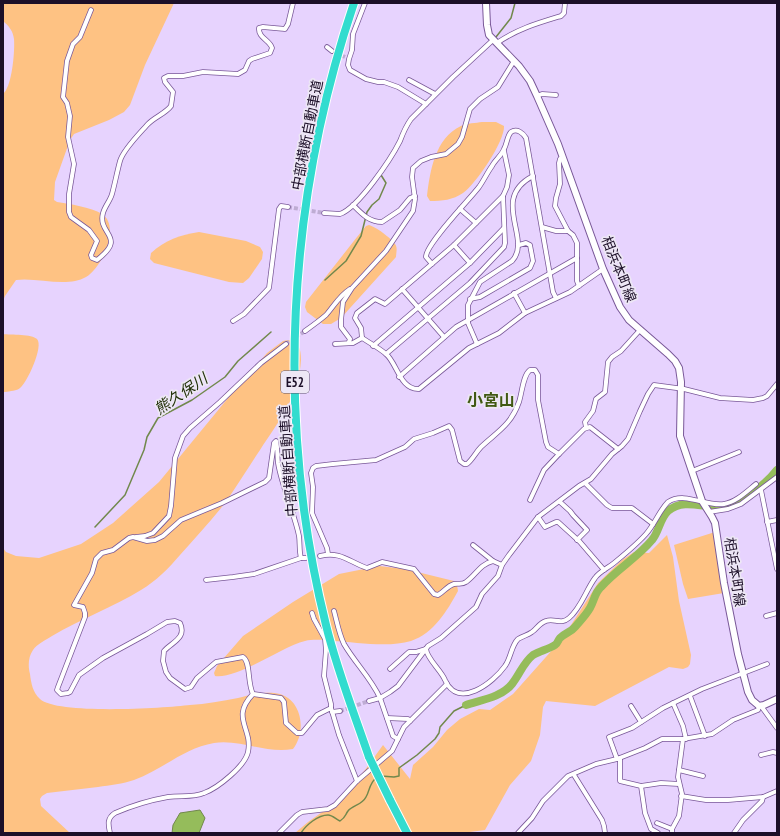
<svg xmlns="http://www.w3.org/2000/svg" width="780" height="836" font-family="'PT Sans Narrow','Noto Sans JP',sans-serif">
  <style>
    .green { fill: #fec283 }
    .water { fill: #95bc5b; stroke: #71884c }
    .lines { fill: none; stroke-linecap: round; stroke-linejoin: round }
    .stream { stroke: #71884c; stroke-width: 1.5 }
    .river { stroke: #95bc5b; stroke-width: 8 }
    .minor-tunnel { stroke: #beacd3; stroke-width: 4; stroke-dasharray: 4 2; stroke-linecap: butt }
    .minor-casing { stroke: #795898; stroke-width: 5.5 }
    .secondary-casing { stroke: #795898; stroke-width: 8 }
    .motorway-casing { stroke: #fff; stroke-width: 10 }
    .minor { stroke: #fff; stroke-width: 4 }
    .secondary { stroke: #fff; stroke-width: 6 }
    .motorway { stroke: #32dccf; stroke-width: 8 }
    .motorway-bridge-casing { stroke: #fff; stroke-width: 10; stroke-linecap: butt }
    .motorway-bridge { stroke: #32dccf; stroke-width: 8 }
    .labels { text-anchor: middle; stroke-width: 3.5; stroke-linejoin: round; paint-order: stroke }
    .shield { fill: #ede7f5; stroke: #5b5066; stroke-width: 1 }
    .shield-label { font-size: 13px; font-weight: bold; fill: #1c0f28 }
    .street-label { font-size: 14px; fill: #1c0f28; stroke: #ede7f5 }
    .water-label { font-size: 15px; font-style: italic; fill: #223108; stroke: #ede7f5 }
    .quarter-label { font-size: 16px; font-weight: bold; fill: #415912; stroke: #ede7f5 }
  </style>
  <rect width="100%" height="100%" fill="#e7d3fe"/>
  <g class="green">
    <path d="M3 3H174L145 65 130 105 124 112 109 120 74 134 70 140 55 182 54 200 57 202C69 204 91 207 102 214 121 226 102 268 86 277 67 288 37 277 16 280L5 296 3 301V94C12 87 15 51 14 39 13 31 9 26 3 21Z"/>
    <path d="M482 122H496L504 126C505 141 476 184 463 193 453 200 442 201 430 201L427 196C430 171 435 138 461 126 467 123 476 123 482 122Z"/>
    <path d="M369 225C376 227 391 238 395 244 398 248 396 253 396 257L341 318 331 324H323L307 312 305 307 306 302 357 237 366 226Z"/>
    <path d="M199 232 246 241 260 247 263 252 262 259 249 278 243 283 229 282 154 263 150 259 151 253C165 240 180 235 199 232Z"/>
    <path d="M3 334C11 335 32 334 37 339 44 346 27 383 20 388 17 391 10 391 5 392H3Z"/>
    <path d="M288 340C299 341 301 349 301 360 299 396 279 421 260 450 248 468 237 486 225 503 211 521 195 538 180 555 169 568 156 581 141 590 113 607 81 619 52 636 46 640 37 644 33 650 28 657 28 667 30 674 31 683 33 693 40 699 57 715 165 708 190 705 206 704 222 701 238 698 249 695 262 692 274 693 301 695 308 730 293 749 266 754 241 739 214 743 184 748 162 770 134 780 123 784 110 785 98 787 81 789 64 791 47 793L42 796 40 799 41 806 70 833H3V548L6 552 16 556 39 558 81 544 113 523 159 482 233 392 267 353 283 341Z"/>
    <path d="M715 532 724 593 688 599 683 584 674 545Z"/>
    <path d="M667 535 673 557 679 601 691 655 690 664 688 667 683 669 669 667 595 706 546 701 543 707 540 735 531 761 510 785 485 830 462 833H295L308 822 335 803 365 770 383 745 410 779 413 765 433 747 447 730 460 719 479 709 490 710 513 694 562 639 598 583 622 560 634 552 649 553Z"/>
    <path d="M379 566 405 569 454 581 457 585 458 591C447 611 434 633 411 641 388 648 356 642 332 641 324 640 314 639 305 641 281 647 238 679 215 676L214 673 217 666 243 636 293 602 339 574Z"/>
  </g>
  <path class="water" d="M200 810 205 818 199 833H172L173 825 180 813Z"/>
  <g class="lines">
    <g class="stream">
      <path d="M496 37 511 18 515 3"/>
      <path d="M325 280 346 261 361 236 367 212 372 205 379 199 386 183 381 175"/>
      <path d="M95 527 125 495 144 450 147 437 158 418 192 400 225 377 238 361 271 332"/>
      <path d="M381 776 394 777 399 776V768L417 755 435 739 439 733 440 727 454 711 466 705"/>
      <path d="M301 833C306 825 318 815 328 815 332 815 336 819 340 821 346 817 345 815 348 811 353 805 362 805 366 797 370 790 369 784 376 778"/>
    </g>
    <path class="river" d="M466 705C481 700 502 697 512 684 520 674 523 663 533 655 540 651 549 649 555 645 558 643 558 640 560 638 565 633 571 632 575 627 580 621 586 615 590 608 594 601 595 592 601 587 617 569 637 558 652 540 659 532 660 518 668 511 685 497 704 509 723 507 739 506 768 482 777 470"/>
    <g class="minor-tunnel">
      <path d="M332 51 345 57"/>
      <path d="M288 207 324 213"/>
      <path d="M286 344 305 331"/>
      <path d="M340 711 369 701"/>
    </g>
    <defs>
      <g id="minor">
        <path d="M365 3 353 34 352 50 349 59 348 65 350 70 366 79 378 82H384L398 87 426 104"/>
        <path d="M91 10 80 37 73 44 67 61 63 97 67 103 70 116 68 137 74 164 69 194V212L71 217 89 230 97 241 91 255 92 258 97 260C128 236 97 235 103 213 105 206 110 201 112 194 115 183 117 172 120 161 123 150 139 134 147 125 154 117 165 114 171 106L173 92 165 82 164 78 168 76H183L203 72 238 74 245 70 249 61 252 59 270 53 272 48C270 40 258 38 259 28L263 27 285 29 288 24 293 3"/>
        <path d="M497 43C517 29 538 23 561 16L564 13 565 3"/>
        <path d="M327 47 332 51"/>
        <path d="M409 80 435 94"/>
        <path d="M537 96 542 94 556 95"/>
        <path d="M563 157 560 159 559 163 560 184 556 198 555 206 568 231 573 235 577 243V281L579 286"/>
        <path d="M353 205C362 214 369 222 382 222L400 210 410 198 415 196"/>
        <path d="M460 209 476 223"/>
        <path d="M324 213 340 214C358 208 391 159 400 141 403 133 406 126 411 119L453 77 493 40"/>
        <path d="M542 227 556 231H568"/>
        <path d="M454 245 470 263"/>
        <path d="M432 264 426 257C425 245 470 199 479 187 484 180 487 173 492 166 495 160 502 155 504 149 507 144 507 136 511 132 517 128 523 133 526 138L553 292 556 298"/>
        <path d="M402 289 444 337"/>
        <path d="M514 293 525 313"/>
        <path d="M470 299 480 297 530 268 533 261 530 245 526 243 519 245"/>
        <path d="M233 321 244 314 269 288 279 209 281 206 288 207"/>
        <path d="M305 331C312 326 319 321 326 315 334 306 339 296 350 289"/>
        <path d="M362 338C370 343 379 348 386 354 397 363 400 390 419 389L469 348 499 333 525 313 570 292 603 269"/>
        <path d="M362 338 361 328 355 318 357 313 375 299 385 304 454 245 503 196"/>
        <path d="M349 342 350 339 341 327V320L343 302 352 288 386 251 413 211 415 199 412 177 413 168 421 161 431 157 446 154 458 144 462 137 470 109 480 99 498 87 514 61"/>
        <path d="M335 344 353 343 362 338"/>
        <path d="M477 344 468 323V305L480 282 512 261C533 239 489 199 533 176"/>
        <path d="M373 346 470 263 504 228"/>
        <path d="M386 354 470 283 504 247 505 243 503 196 507 187 509 175 504 151"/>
        <path d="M399 377 456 327 577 258"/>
        <path d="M586 427 585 422 593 411 596 399 605 392 608 362 612 357 621 351 640 330"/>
        <path d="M692 471 739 452"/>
        <path d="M585 483 607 505 612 508H632L653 524"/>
        <path d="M761 490 777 569"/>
        <path d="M530 500 544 470 559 454"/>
        <path d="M560 502 570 511 573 515 587 530 577 540"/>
        <path d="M709 512 728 509 741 504 777 477"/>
        <path d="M538 517 545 527 556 522H558L580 542 604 570"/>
        <path d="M767 522 777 520"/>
        <path d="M136 537 145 536 153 533 169 516 171 506 175 458 183 436 190 428 220 402 261 363 286 344"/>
        <path d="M473 545 493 561"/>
        <path d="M328 554 327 548 312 513 313 487 311 473 313 468 316 466 333 464 376 460 405 447 414 439 433 433 449 426 452 430 460 461 464 464H467C473 459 476 452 481 447 497 432 511 425 519 402 522 393 523 375 530 370H535L538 375V400L546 442 548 447 559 454 584 429 590 427 618 449"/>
        <path d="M320 556C341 551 349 562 367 568L382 562 414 569 434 594 438 595C444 592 447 586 454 584 458 583 462 585 466 582 476 575 480 564 493 561L502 565"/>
        <path d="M206 580 233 577 254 574 301 558H306"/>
        <path d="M334 611C337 622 339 634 344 644 355 663 371 678 380 698L390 692 398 686 428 646 441 638 476 607 482 594 498 576 502 565 509 555 538 517 579 486 591 479 612 454 622 446 628 439 640 411 648 394 654 385 684 389 720 398 753 400 763 398 767 396 777 384"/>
        <path d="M312 613 314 619 325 639 326 650 324 676 331 704V708"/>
        <path d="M766 616 777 613"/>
        <path d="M426 649C427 659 441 670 445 680 458 710 493 683 505 666 511 658 511 646 518 639 523 636 528 635 532 632 537 629 539 623 546 621 554 618 561 625 569 618 581 608 586 590 595 578 600 571 608 568 614 563 625 554 637 544 646 534 655 524 659 511 668 502 685 491 706 507 724 504 736 502 746 492 756 484"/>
        <path d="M390 669 409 652H416L426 649"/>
        <path d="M253 694C247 683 251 662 243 657L216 662 197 678 191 687 185 689 170 678 166 672 163 661 164 651C172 642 187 638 180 623L175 621 167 622 147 634 103 658 79 675 70 692 68 693 61 694 57 690 58 687 85 617V613L83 607 74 605 92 573 96 559 102 553 113 550 129 538 133 537 147 541 155 540 163 536 181 520 222 503 265 482 269 478 274 443 276 441C278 449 277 456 278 463 282 487 294 512 299 536 300 543 299 551 301 558"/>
        <path d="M253 694 281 698 284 702 286 723 297 733H302L317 715 331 708 339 735 357 781"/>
        <path d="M690 696 705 736"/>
        <path d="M369 701 380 698 393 736 398 739"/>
        <path d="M673 703 683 726 686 739"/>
        <path d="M631 706 641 722"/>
        <path d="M761 706 777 728"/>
        <path d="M332 712 340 711"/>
        <path d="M387 718 408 719 410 721"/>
        <path d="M761 755 773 752 777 753"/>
        <path d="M620 758V781L641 786 645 813 651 829 658 833"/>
        <path d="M617 759 609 737 632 728 663 708 702 689 767 664"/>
        <path d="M679 770 703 776"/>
        <path d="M574 775 602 820 604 826 605 833"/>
        <path d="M641 786 661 783 679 784"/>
        <path d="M681 796 706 800H728L763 797 777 791"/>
        <path d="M657 823 672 829"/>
        <path d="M110 833C108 824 107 818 115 813 131 806 151 800 168 797 181 795 192 798 204 793 218 788 245 766 248 752 253 728 230 718 253 694"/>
        <path d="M279 833 297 815 302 812 328 809 335 805 357 781 392 751 404 727 447 684"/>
        <path d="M518 833 532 818 543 801 568 776 596 764 617 759 645 748 662 739H683L712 734 733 720 758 710 759 706"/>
        <path d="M672 833V829L679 816 682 794 678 777 683 739"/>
        <path d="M734 833 743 820 762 801 763 797"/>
      </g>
      <path id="secondary" d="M486 3 487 25 489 35 519 66 530 81 537 96 558 144 603 269 620 307 629 320 668 354 675 361 679 368 681 382 680 436 702 501 712 517 715 523 724 583 738 654 748 692 752 700 759 706 764 705 777 699"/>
      <g id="motorway">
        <path d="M354 3C287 201 275 421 326 625 337 670 354 713 369 757"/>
        <path d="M390 800 407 833"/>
      </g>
    </defs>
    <use href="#minor" class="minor-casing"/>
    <use href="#secondary" class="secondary-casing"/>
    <use href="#motorway" class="motorway-casing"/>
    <use href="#minor" class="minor"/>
    <use href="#secondary" class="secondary"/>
    <use href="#motorway" class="motorway"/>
    <defs>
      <path id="motorway-bridge" d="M369 757 390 800"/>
    </defs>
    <use href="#motorway-bridge" class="motorway-bridge-casing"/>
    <use href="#motorway-bridge" class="motorway-bridge"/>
  </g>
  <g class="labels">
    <rect class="shield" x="281" y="371" width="28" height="22" rx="3"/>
    <g class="shield-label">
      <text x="295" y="387">E52</text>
    </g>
    <g class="street-label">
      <text transform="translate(307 135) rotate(-79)" y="5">中部横断自動車道</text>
      <text transform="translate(619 269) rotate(68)" y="5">相浜本町線</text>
      <text transform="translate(288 461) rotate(-94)" y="5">中部横断自動車道</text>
      <text transform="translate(735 572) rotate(81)" y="5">相浜本町線</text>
    </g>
    <g class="water-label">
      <text transform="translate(181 394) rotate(-34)" y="5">熊久保川</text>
    </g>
    <g class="quarter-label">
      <text x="491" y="406">小宮山</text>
    </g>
  </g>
  <rect width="780" height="836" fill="none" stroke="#1c0f28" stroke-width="8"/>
</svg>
